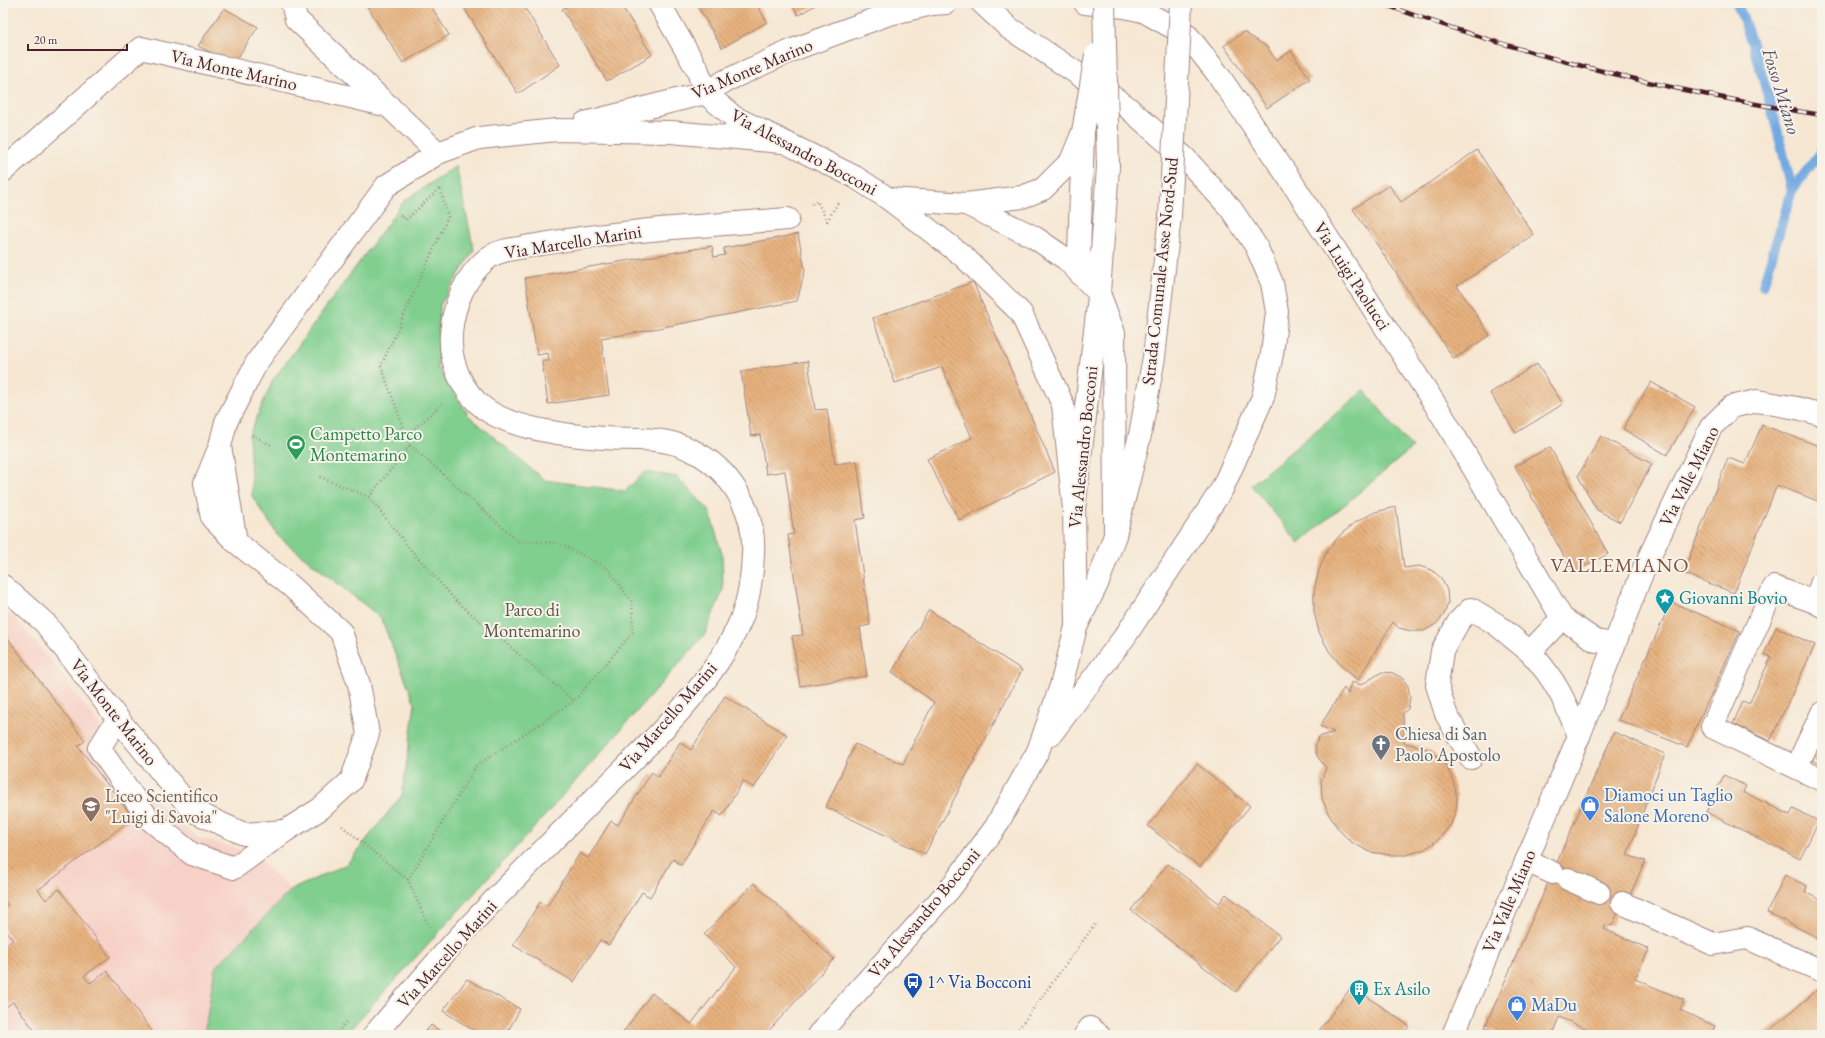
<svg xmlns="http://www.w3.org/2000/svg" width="1825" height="1038" font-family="'EB Garamond',serif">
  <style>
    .built { fill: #f7d1c7 }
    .green { fill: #80cf8f; stroke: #65775d }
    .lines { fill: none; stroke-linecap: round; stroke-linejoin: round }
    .stream { stroke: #72a9e1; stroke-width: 10 }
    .building { fill: url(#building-back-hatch) }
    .minor-casing { stroke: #a0837f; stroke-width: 24 }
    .major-casing { stroke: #a0837f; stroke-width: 24 }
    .highway-casing { stroke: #a0837f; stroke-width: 24 }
    .path { stroke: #a0837f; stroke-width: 2.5; stroke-dasharray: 1 3; stroke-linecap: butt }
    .minor { stroke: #fff; stroke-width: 22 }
    .major { stroke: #fff; stroke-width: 22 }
    .highway { stroke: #fff; stroke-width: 22 }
    .rail-casing { stroke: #4a1f2b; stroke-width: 4.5 }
    .rail { stroke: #f7f3e8; stroke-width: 3; stroke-dasharray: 9; stroke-linecap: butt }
    .highway-bridge-casing { stroke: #a0837f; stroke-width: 24; stroke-linecap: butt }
    .highway-bridge { stroke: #fff; stroke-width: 22 }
    .labels { text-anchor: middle; stroke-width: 4; stroke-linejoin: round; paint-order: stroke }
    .street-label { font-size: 18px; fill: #4a1f2b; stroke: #f7f3e8 }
    .leisure-label { font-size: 18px; fill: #27864d; stroke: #f7f3e8; text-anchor: start }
    .culture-label { font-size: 18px; fill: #0d838f; stroke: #f7f3e8; text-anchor: start }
    .park-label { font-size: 18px; fill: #5a5449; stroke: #f7f3e8 }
    .worship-label { font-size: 18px; fill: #5b616d; stroke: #f7f3e8; text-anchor: start }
    .shop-label { font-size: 18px; fill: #366cbe; stroke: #f7f3e8; text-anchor: start }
    .education-label { font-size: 18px; fill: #785e54; stroke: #f7f3e8; text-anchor: start }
    .transit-label { font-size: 18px; fill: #164399; stroke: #f7f3e8; text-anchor: start }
    .water-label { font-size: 19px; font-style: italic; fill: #584f6b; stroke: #f7f3e8 }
    .quarter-label { font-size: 20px; letter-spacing: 1px; fill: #815248; stroke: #f7f3e8 }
  </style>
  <defs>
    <pattern id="building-back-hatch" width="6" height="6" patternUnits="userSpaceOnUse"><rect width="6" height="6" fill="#e7b27f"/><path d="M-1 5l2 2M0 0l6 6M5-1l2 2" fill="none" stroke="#bd9068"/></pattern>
  </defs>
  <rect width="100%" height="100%" fill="#f7f3e8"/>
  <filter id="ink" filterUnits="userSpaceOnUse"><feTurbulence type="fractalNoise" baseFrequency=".025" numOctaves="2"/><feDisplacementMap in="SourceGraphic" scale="8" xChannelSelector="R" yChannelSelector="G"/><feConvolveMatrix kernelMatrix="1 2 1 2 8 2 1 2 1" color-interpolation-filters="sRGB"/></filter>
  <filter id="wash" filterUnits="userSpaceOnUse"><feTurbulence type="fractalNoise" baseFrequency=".012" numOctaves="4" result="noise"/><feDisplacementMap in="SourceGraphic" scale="16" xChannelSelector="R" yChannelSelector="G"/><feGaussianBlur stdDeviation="0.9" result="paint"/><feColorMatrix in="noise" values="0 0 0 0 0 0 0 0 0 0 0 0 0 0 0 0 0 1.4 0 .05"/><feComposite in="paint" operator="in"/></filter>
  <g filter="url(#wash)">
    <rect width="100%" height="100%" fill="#f6e7d3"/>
    <path class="built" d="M3 611 17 620 40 648 162 807 198 838 252 852 291 890 215 968 204 1035H3Z"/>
    <g class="green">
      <path d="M456 166 474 250 440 305 438 368 469 416 544 480 625 491 645 472 677 477 709 510 722 554 723 590 705 634 542 819 345 1035H204L215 968 291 890 347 864 402 795 415 704 381 618 279 537 252 496 249 435 273 380 404 201Z"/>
      <path d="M1364 390 1412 448 1299 543 1251 485Z"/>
    </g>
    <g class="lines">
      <g class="stream">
        <path d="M1737 3C1761 63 1777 127 1792 190"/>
        <path d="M1763 286 1792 190 1822 151"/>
      </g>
    </g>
    <g id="blocks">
      <g class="building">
        <path d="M365 3H429L449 35 403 63Z"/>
        <path d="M461 3H522L560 65 518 94Z"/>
        <path d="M573 3H620L652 55 607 81 562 9Z"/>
        <path d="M696 3H756L767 22 722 48Z"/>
        <path d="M791 3H819L798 15Z"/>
        <path d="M224 8 258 27 234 63 198 46Z"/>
        <path d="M1244 32 1267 47 1276 60 1291 51 1310 79 1267 108 1224 46Z"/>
        <path d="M1477 150 1534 235 1457 286 1490 335 1454 359 1353 209 1389 185 1401 202Z"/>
        <path d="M798 234 805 270 797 301 628 334 601 338 609 395 548 404 542 361H549L548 353 537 355 525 278 712 246 714 257 725 255 724 248Z"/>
        <path d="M973 282 1055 472 959 520 927 459 972 438 942 367 895 383 873 318Z"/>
        <path d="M808 361 815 410 827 409 835 464 857 461 865 518 855 520 870 625 860 627 867 676 800 686 792 636 803 635 788 535 794 534 785 471 766 474 760 435 751 436 741 371Z"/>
        <path d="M1537 364 1563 404 1516 433 1490 393Z"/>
        <path d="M1651 382 1695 407 1667 455 1623 429Z"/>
        <path d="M1762 425 1822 447V497L1820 502 1777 485 1734 593 1683 573 1728 458 1745 464Z"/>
        <path d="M1601 436 1652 464 1620 522 1597 510 1578 476Z"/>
        <path d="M1550 447 1608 554 1573 573 1515 466Z"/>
        <path d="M1396 507 1404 568 1419 566 1432 570 1441 578 1447 590 1448 603 1444 615 1436 624 1424 631H1411L1399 628 1393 622 1358 680 1342 667 1329 651 1319 632 1314 612V591L1319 570 1327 551 1340 535 1356 522 1375 512Z"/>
        <path d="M1671 602 1740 631 1687 747 1618 720Z"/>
        <path d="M929 610 1022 670 925 854 826 807 855 744 903 764 934 702 892 672Z"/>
        <path d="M1776 627 1815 645 1770 741 1733 724 1743 701 1749 704 1771 657 1764 654Z"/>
        <path d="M3 632 85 741 78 746 133 818 38 890 46 900 59 889 110 957 84 976 90 983 107 971 155 1035H38L13 1002 3 1009V947L13 940 3 927V908L8 905 3 898Z"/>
        <path d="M1382 672 1393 673 1402 678 1408 686 1410 698 1408 709 1403 713 1404 743 1420 746 1435 754 1447 767 1453 781 1457 797 1456 810 1451 824 1439 839 1425 849 1407 855H1392L1370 852 1351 842 1339 830 1329 815 1322 798 1321 781 1326 768 1317 756 1315 745 1319 737 1334 732 1320 726 1344 688 1348 694 1351 682 1361 685Z"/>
        <path d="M725 696 787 735 754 788 743 781 722 816 714 811 681 865 673 859 650 897 642 892 609 945 600 940 574 982 513 945 540 902 547 906 580 853 588 858 611 821 618 825 652 772 658 777 680 742 691 750Z"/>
        <path d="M1614 732 1665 754 1627 855 1645 861 1630 895 1626 894 1612 926 1606 924 1604 929 1649 949 1635 979 1684 1000 1680 1010 1715 1026 1711 1035H1596L1597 1033 1559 1017 1552 1035H1503L1485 1027Z"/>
        <path d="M1822 737V765L1808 758Z"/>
        <path d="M1197 764 1250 806 1200 867 1148 826Z"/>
        <path d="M1724 775 1746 786 1743 792 1790 815 1793 809 1819 821 1800 859 1706 812Z"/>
        <path d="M1168 864 1219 903 1226 894 1280 936 1236 992 1131 910Z"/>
        <path d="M1785 875 1807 886 1805 892 1822 901V940L1767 912Z"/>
        <path d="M754 883 834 959 765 1035H621L652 993 691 1024 736 967 704 934Z"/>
        <path d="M467 979 520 1009 506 1035H481L443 1011Z"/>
        <path d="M1352 986 1409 1026 1403 1035H1316Z"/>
        <path d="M1822 986V1035H1764Z"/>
        <path d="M431 1025 447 1035H423Z"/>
      </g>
    </g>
  </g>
  <g filter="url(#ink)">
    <use href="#blocks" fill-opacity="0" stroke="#a0837f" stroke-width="1"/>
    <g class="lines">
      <defs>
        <g id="minor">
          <path d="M292 3 296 19 438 153"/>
          <path d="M659 3 698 71 705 93 734 117 855 177 889 199"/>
          <path d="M1085 3 1125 7 1143 11 1188 36 1217 73 1291 181 1442 415 1562 618 1596 641 1613 644"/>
          <path d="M585 123 705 93 725 81 795 49 840 32 889 14 932 4 946 3"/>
          <path d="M1083 134 1079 254 1096 287"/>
          <path d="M3 171 141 48 389 106"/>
          <path d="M220 446 236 542"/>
          <path d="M1822 582 1815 602 1822 606"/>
          <path d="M3 586 45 623 118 719 193 811 244 834 285 831 320 809 351 781 368 734 359 684 341 632 292 587 236 542 212 518 205 483 220 446 226 422 257 362 386 186 438 153 479 138 557 130 671 132 781 142"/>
          <path d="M1815 602 1774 587 1712 727 1822 780"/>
          <path d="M1530 652C1556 680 1565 701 1579 736"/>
          <path d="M118 719 99 748 148 818 192 854 234 868 285 831"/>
          <path d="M1803 753 1822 713"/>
          <path d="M1471 758 1446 714 1437 685 1442 651 1459 621 1471 609 1496 624 1530 652 1562 618"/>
          <path d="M1526 861 1553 873"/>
          <path d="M1568 879 1599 893"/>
          <path d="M1622 903 1713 944 1747 938 1822 971"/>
          <path d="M374 1035C399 1006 424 976 450 947 493 899 541 853 586 807 637 755 710 691 739 624 749 602 752 578 753 554 756 510 729 467 689 449 662 436 633 440 604 438 570 436 513 429 485 409 462 392 449 362 451 334 453 306 465 276 488 258 499 249 522 248 536 245 619 230 704 226 788 219"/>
          <path d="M1085 1035 1090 1028 1099 1035"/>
          <path d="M1453 1035 1579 736 1644 568 1711 427 1731 407 1757 401 1797 408 1822 415"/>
        </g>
        <g id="major">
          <path d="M982 3 1009 28 1126 106 1186 159 1231 209 1256 246 1272 283 1277 312 1272 354 1263 397 1222 489 1126 635 1051 734"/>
          <path d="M889 199 963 256 1021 313 1063 405 1074 509"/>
          <path d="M1076 623 1074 509 1099 297"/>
          <path d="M818 1035 949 890 995 828 1038 751 1061 686 1076 627 1098 582 1115 535 1114 333 1099 293 1066 259 1034 237 966 204 889 199"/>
        </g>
        <g id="highway">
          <path d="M966 204 1022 197 1043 189 1071 161 1083 132"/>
          <path d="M1099 293 1108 167"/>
          <path d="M1115 535 1140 435 1154 357 1170 216"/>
        </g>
      </defs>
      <use href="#minor" class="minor-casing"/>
      <use href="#major" class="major-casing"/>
      <use href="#highway" class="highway-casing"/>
      <g class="path">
        <path d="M812 204 817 201 827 221 839 201"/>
        <path d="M400 215 406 220 440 188 448 217 381 366 410 445 518 541 558 543 607 568 632 602 633 632 574 701 476 766 408 880"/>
        <path d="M252 435 273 446"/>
        <path d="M406 436 443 403"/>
        <path d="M320 477 369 497 411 550 455 600 574 701"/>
        <path d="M369 497 410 445"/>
        <path d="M342 826 408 880 429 927"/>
        <path d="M335 1035 348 1020"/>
        <path d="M1014 1035 1096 923"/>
      </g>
      <use href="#minor" class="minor"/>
      <use href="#major" class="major"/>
      <use href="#highway" class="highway"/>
      <defs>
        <path id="rail" d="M1380 3C1522 55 1672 92 1822 115"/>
      </defs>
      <use href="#rail" class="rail-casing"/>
      <use href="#rail" class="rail"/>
      <defs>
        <g id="highway-bridge">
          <path d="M1104 3 1108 167"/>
          <path d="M1083 132 1096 55"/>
          <path d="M1170 216 1181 3"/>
        </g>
      </defs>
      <use href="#highway-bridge" class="highway-bridge-casing"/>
      <use href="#highway-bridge" class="highway-bridge"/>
    </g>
  </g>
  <defs>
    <symbol id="stadium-pin" viewBox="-11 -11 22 30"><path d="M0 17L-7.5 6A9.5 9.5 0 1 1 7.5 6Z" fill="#2e9e5b" stroke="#f7f3e8"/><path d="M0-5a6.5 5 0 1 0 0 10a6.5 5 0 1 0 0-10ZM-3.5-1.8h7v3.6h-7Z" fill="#fff"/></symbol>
    <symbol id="sight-pin" viewBox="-11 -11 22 30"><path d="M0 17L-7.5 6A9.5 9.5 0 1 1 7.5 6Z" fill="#0f9aa8" stroke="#f7f3e8"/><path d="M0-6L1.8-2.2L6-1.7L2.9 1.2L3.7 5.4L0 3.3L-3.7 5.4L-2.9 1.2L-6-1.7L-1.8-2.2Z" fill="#fff"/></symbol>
    <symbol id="church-pin" viewBox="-11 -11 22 30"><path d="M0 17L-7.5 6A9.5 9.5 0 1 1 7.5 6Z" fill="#6b7280" stroke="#f7f3e8"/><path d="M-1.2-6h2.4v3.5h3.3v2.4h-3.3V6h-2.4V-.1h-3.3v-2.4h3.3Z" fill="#fff"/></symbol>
    <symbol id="shop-pin" viewBox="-11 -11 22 30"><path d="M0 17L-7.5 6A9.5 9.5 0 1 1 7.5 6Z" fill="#3f7fe0" stroke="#f7f3e8"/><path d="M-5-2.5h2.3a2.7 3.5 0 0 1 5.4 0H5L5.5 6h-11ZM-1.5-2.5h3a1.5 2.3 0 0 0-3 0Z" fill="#fff"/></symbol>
    <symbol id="school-pin" viewBox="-11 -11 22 30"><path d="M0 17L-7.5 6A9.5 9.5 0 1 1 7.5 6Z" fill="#8d6e63" stroke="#f7f3e8"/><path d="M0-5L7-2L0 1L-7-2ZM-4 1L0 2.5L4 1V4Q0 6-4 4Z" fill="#fff"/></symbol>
    <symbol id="bus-pin" viewBox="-11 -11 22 30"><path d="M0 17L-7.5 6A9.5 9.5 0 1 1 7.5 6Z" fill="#1a4fb4" stroke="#f7f3e8"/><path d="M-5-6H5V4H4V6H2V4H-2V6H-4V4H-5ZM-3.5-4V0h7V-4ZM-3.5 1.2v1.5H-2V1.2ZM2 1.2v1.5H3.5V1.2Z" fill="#fff"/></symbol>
    <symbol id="building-pin" viewBox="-11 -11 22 30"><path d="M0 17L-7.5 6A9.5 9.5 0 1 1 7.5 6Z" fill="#0f9aa8" stroke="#f7f3e8"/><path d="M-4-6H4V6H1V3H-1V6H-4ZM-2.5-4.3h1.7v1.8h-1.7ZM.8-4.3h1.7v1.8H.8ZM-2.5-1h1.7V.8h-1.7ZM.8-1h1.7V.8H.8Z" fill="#fff"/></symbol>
  </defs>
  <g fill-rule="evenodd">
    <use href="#stadium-pin" x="285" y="433" width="22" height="30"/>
    <use href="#sight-pin" x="1654" y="587" width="22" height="30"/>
    <use href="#church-pin" x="1370" y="733" width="22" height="30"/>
    <use href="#shop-pin" x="1579" y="794" width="22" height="30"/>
    <use href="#school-pin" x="80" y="795" width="22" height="30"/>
    <use href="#bus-pin" x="902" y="971" width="22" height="30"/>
    <use href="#building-pin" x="1348" y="978" width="22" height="30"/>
    <use href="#shop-pin" x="1506" y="994" width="22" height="30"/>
  </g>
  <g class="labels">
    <g class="street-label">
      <text transform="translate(752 69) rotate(-23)" y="6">Via Monte Marino</text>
      <text transform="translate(234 70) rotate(13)" y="6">Via Monte Marino</text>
      <text transform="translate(804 152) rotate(28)" y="6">Via Alessandro Bocconi</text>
      <text transform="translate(573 242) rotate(-9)" y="6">Via Marcello Marini</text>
      <text transform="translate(1160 271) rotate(-84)" y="6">Strada Comunale Asse Nord-Sud</text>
      <text transform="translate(1352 276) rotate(57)" y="6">Via Luigi Paolucci</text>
      <text transform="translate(1083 447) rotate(-84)" y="6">Via Alessandro Bocconi</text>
      <text transform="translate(1689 476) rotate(-63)" y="6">Via Valle Miano</text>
      <text transform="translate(114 712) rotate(52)" y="6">Via Monte Marino</text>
      <text transform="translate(668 717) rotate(-49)" y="6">Via Marcello Marini</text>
      <text transform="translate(1509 901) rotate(-67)" y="6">Via Valle Miano</text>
      <text transform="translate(924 913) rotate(-50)" y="6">Via Alessandro Bocconi</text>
      <text transform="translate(447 954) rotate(-48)" y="6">Via Marcello Marini</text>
    </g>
    <g class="leisure-label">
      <text x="310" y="440">Campetto Parco<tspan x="310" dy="21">Montemarino</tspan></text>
    </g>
    <g class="culture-label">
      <text x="1679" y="604">Giovanni Bovio</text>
      <text x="1373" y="995">Ex Asilo</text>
    </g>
    <g class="park-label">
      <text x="532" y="616">Parco di<tspan x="532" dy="21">Montemarino</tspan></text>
    </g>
    <g class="worship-label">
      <text x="1395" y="740">Chiesa di San<tspan x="1395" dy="21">Paolo Apostolo</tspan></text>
    </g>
    <g class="shop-label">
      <text x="1604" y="801">Diamoci un Taglio<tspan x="1604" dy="21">Salone Moreno</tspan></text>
      <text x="1531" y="1011">MaDu</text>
    </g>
    <g class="education-label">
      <text x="105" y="802">Liceo Scientifico<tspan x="105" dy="21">"Luigi di Savoia"</tspan></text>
    </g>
    <g class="transit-label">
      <text x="927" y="988">1^ Via Bocconi</text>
    </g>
    <g class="water-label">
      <text transform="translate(1782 91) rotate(73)" y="7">Fosso Miano</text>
    </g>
    <g class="quarter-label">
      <text x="1620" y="572">VALLEMIANO</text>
    </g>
  </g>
  <rect width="1825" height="1038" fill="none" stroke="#f7f3e8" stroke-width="16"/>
  <path d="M28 44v6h99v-6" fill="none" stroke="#4a1f2b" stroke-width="2"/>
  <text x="34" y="44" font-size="12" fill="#4a1f2b" stroke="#f7f3e8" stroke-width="3" paint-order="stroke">20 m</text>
</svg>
